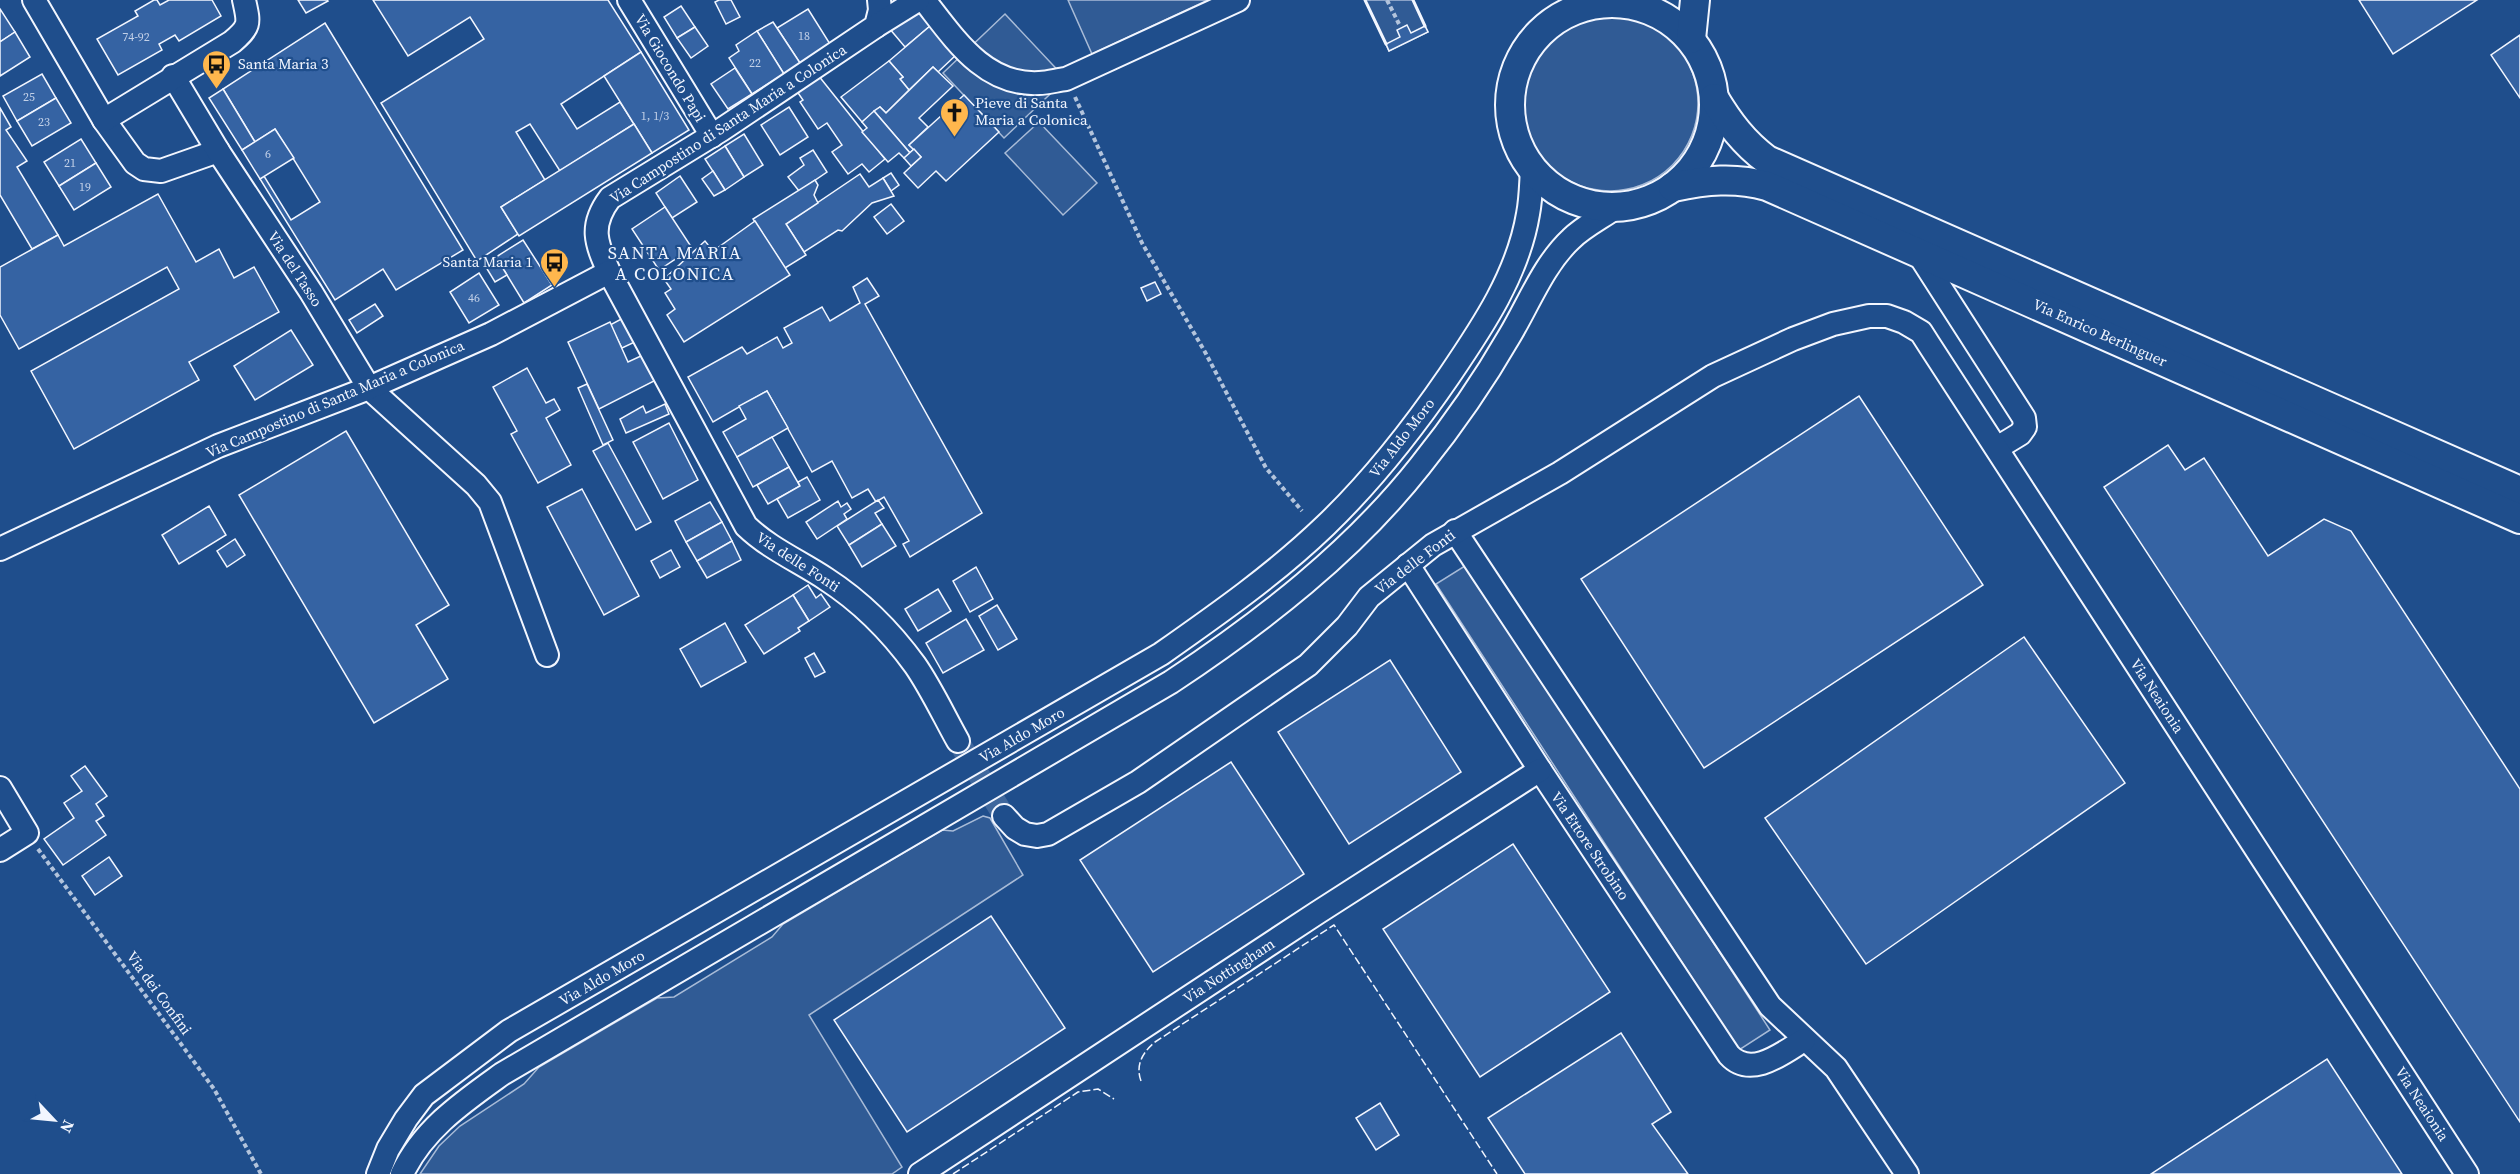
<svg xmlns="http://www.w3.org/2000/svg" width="2520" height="1174" font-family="'Source Serif 4',serif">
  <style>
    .built { fill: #305b95; stroke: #a8bbd7; stroke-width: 1.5 }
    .building { fill: #3563a3; stroke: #f2f6ff; stroke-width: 1.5 }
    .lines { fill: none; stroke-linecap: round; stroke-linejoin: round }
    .minor-tunnel { stroke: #3f679d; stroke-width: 22; stroke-dasharray: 22 11; stroke-linecap: butt }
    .minor-casing { stroke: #f2f6ff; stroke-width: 26 }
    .major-casing { stroke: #f2f6ff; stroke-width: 32 }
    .path { stroke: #b3c4dc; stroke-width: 4; stroke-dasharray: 4.5 3; stroke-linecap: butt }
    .minor { stroke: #1f4e8c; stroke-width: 22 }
    .major { stroke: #1f4e8c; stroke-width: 28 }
    .fence { stroke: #f2f6ff; stroke-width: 1.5; stroke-dasharray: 8 3; stroke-linecap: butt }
    .wall { stroke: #f2f6ff; stroke-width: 3 }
    .labels { text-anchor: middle; stroke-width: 4.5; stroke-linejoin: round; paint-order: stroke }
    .number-label { font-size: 12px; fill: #c3d1e8 }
    .poi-label { font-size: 15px; fill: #f2f6ff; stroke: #1f4e8c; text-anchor: start }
    .street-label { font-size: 15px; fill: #f2f6ff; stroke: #1f4e8c }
    .quarter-label { font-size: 18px; letter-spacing: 1.5px; fill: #f2f6ff; stroke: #1f4e8c }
  </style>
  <rect width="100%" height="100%" fill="#1f4e8c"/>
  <g class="built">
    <path d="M1068 0H1208L1092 54Z"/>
    <path d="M1365 0H1413L1428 32 1389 51Z"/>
    <path d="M1005 14 1066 79 1004 138 943 73Z"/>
    <circle cx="1610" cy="103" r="88"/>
    <path d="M1039 122 1097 183 1063 215 1005 153Z"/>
    <path d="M1468 564 1770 1030 1739 1050 1436 584Z"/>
    <path d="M983 816 990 818 1023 875 809 1015 902 1167 892 1174H420L439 1146 460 1126 524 1084 539 1067 657 998 674 997 772 937 783 924 942 830 953 831Z"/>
  </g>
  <g class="building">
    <path d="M154 0H157L160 5 169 0H212L221 16 179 41 175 35 159 44 162 50 118 75 97 39 138 16 135 11Z"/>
    <path d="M298 0H327L328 1 306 13Z"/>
    <path d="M373 0H608L641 52 561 104 577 129 620 102 634 124 560 171 530 124 516 132 545 180 501 207 518 234 477 261 381 103 484 39 470 17 408 56Z"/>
    <path d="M719 0H731L740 17 726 24 715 2Z"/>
    <path d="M2359 0H2477L2393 54Z"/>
    <path d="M681 6 695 27 677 38 664 17Z"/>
    <path d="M914 7 930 26 905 47 889 28Z"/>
    <path d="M0 9 15 32 0 42Z"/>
    <path d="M808 9 830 44 800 63 777 28Z"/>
    <path d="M773 22 800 63 784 74 757 31Z"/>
    <path d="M325 23 463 250 396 290 383 269 335 300 260 179 264 176 291 220 320 202 275 129 255 142 223 89Z"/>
    <path d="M1407 25 1411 33 1425 26 1428 32 1389 51 1386 44 1400 37 1397 30Z"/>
    <path d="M930 26 956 55 938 72 933 67 909 90 900 79 903 77 889 61Z"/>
    <path d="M695 27 708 46 691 58 677 38Z"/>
    <path d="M757 31 784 74 752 94 729 58 739 51 736 45Z"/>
    <path d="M15 32 30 57 0 76V42Z"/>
    <path d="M2520 35V98L2491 55Z"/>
    <path d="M641 52 689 130 652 153 604 76Z"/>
    <path d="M889 61 903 77 900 79 909 90 886 113 880 107 862 122 841 97Z"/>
    <path d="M933 67 953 86 919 118 928 127 909 145 914 149 910 153 874 111 880 107 886 113Z"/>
    <path d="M735 68 752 94 728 109 711 84Z"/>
    <path d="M42 74 56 98 17 121 3 96Z"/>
    <path d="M818 75 885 159 869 172 862 164 848 174 832 152 842 145 827 123 818 129 800 102 803 100 796 90Z"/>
    <path d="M223 89 255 142 242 150 209 98Z"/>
    <path d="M964 95 999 132 946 181 936 171 918 188 904 173 921 157 909 145Z"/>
    <path d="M56 98 71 123 32 146 17 121Z"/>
    <path d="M789 107 808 137 780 155 761 125Z"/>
    <path d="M0 108 11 127 6 130 27 161 17 167 58 235 32 249 0 195Z"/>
    <path d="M874 111 910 153 904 158 899 153 888 162 862 132 867 128 862 122Z"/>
    <path d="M634 124 652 153 519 236 501 207Z"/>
    <path d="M275 129 294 158 260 179 242 150Z"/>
    <path d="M744 134 763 165 744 177 725 146Z"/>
    <path d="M81 139 96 163 59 186 44 162Z"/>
    <path d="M725 146 744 177 725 190 705 159Z"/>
    <path d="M914 149 921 157 911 166 904 158Z"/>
    <path d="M813 150 827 172 799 191 788 177 804 165 800 158Z"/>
    <path d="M96 163 111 187 74 210 59 186Z"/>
    <path d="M713 171 725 190 714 196 702 179Z"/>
    <path d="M891 173 899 185 891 191 883 178Z"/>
    <path d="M860 174 869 187 883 178 894 196 872 203 842 231 838 230 804 252 786 224Z"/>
    <path d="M680 176 697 202 672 218 656 193Z"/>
    <path d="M815 180 818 185 814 195 818 203 786 224 806 255 785 268 753 219Z"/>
    <path d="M158 194 196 262 219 249 234 278 254 267 279 312 189 362 199 380 74 449 31 371 179 289 167 267 19 349 0 315V267L58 235 64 246Z"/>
    <path d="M891 204 904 221 887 234 874 217Z"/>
    <path d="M665 207 692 248 659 270 632 229Z"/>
    <path d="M755 221 790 275 684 342 667 315 675 309 665 293 671 289 664 279 705 241 713 251Z"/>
    <path d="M523 240 552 285 524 303 496 257Z"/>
    <path d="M496 257 507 275 495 282 484 264Z"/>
    <path d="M479 273 499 305 469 323 450 292Z"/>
    <path d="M867 278 879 296 865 304 982 513 910 557 903 544 909 541 884 497 876 502 868 489 852 498 832 461 812 472 767 391 713 422 688 377 742 347 747 354 777 337 783 348 792 343 784 328 822 307 830 321 860 303 853 287Z"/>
    <path d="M1155 282 1161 294 1147 301 1141 288Z"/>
    <path d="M375 304 383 316 357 333 349 320Z"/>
    <path d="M625 317 637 341 622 348 610 325Z"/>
    <path d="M610 322 628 362 643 355 656 380 599 409 568 342Z"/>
    <path d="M291 330 313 365 255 400 234 366Z"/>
    <path d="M527 368 546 403 554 399 560 410 546 418 571 465 538 483 511 434 517 431 493 387Z"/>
    <path d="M587 384 613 440 603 445 578 388Z"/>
    <path d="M767 391 788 428 737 457 723 432 746 419 739 406Z"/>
    <path d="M1859 396 1983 585 1704 768 1581 579Z"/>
    <path d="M665 404 669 414 626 433 620 419 643 406 646 413Z"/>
    <path d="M669 423 698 480 663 499 633 442Z"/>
    <path d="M346 431 449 605 416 625 448 679 374 723 239 495Z"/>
    <path d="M772 437 789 467 753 487 737 457Z"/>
    <path d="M608 443 651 522 636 530 593 451Z"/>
    <path d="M2168 445 2185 470 2204 458 2268 556 2324 519 2351 531 2520 789V1122L2104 487Z"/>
    <path d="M789 467 800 486 768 504 757 485Z"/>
    <path d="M807 477 820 500 788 518 777 499 800 486 798 482Z"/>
    <path d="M582 489 639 596 604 615 547 507Z"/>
    <path d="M878 500 884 508 875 513 882 524 849 545 837 526Z"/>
    <path d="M838 501 841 507 847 503 851 509 844 514 847 519 817 539 806 522Z"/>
    <path d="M710 502 722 522 686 542 675 521Z"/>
    <path d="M209 506 226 535 179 564 162 535Z"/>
    <path d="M722 522 732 541 697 561 686 542Z"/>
    <path d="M882 524 896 546 862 567 849 545Z"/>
    <path d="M235 539 245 555 227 567 217 551Z"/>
    <path d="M732 541 741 560 707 578 697 561Z"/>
    <path d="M671 550 680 567 660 578 651 561Z"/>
    <path d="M976 567 993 599 970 612 953 581Z"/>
    <path d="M808 585 816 598 821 594 830 607 809 621 793 595Z"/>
    <path d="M938 589 951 611 918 631 905 609Z"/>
    <path d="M793 595 809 621 798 628 800 631 764 654 745 625Z"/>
    <path d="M997 605 1017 639 998 650 979 616Z"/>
    <path d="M966 619 984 650 943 673 926 643Z"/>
    <path d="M725 623 746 662 701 687 680 649Z"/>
    <path d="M2024 637 2125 783 1866 964 1765 818Z"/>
    <path d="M814 653 825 672 815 677 805 658Z"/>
    <path d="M1390 660 1461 772 1349 844 1278 732Z"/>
    <path d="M1231 762 1304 874 1153 972 1080 860Z"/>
    <path d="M85 766 107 796 96 804 104 816 96 821 106 835 63 865 44 839 74 818 64 803 82 791 71 776Z"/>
    <path d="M1513 844 1610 992 1480 1077 1383 929Z"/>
    <path d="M109 857 122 876 95 895 82 876Z"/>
    <path d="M991 916 1065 1028 907 1132 834 1020Z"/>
    <path d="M1621 1033 1671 1112 1652 1124 1688 1174H1525L1488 1118Z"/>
    <path d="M2327 1059 2402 1174H2151Z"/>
    <path d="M1380 1103 1399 1135 1376 1150 1356 1118Z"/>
  </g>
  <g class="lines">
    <path class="minor-tunnel" d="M958 741 1004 816"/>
    <defs>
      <g id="minor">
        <path d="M34 0 104 120 135 163 144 169 161 171 218 151"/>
        <path d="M629 0 712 136"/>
        <path d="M879 0 880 10 876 26 721 130 610 198C589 226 596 243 609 272L746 526C770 549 799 561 826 579 860 601 891 632 915 665 931 688 944 716 958 741"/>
        <path d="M924 0C954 38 984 86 1039 83 1048 83 1057 80 1066 79L1238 0"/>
        <path d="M876 26 918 0"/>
        <path d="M173 76 218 151 311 292 369 388 476 485 490 502 547 655"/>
        <path d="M104 120 232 42C251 26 249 23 244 0"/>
        <path d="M1918 253 2024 418 2025 427 2020 434 1997 448"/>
        <path d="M1455 531 1770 1006 1836 1068 1907 1174"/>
        <path d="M0 549 218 446 369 388 491 334 609 272"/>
        <path d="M1408 565 1540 770 1729 1055C1751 1079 1783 1053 1804 1040"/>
        <path d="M0 788 27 833 0 850"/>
        <path d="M1004 816 1015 828 1025 834 1037 836 1048 834 1138 782 1308 665 1347 626 1369 597 1433 545 1560 473 1713 376 1793 339 1833 324 1869 316H1887L1904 322 1921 332 1928 343 2467 1174"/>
        <path d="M378 1174 388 1149 406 1119 424 1095 509 1031 1161 654C1218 614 1275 574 1325 526 1373 480 1412 430 1449 376 1483 326 1518 274 1528 214 1531 199 1531 183 1532 169"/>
        <path d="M402 1174C423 1129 463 1102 502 1074L1171 682C1263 621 1352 552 1420 466 1453 425 1484 380 1510 335 1529 303 1544 264 1571 239 1583 227 1601 218 1615 208"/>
        <path d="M920 1174 1317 913 1540 770"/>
      </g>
      <g id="major">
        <circle cx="1612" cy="105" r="102"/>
        <path d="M1691 39 1695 0"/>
        <path d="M1714 98C1729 123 1744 143 1767 160L2520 491"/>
        <path d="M1673 187C1706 180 1735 177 1767 186L2520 519"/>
      </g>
    </defs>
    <use href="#minor" class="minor-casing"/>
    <use href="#major" class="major-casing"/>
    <g class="path">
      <path d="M1387 0 1399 24"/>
      <path d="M1075 97 1142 243 1205 352 1266 468 1302 511"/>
      <path d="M38 849 214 1089 261 1174"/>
    </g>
    <use href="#minor" class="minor"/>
    <use href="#major" class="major"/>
    <g class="fence">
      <path d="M1141 1081C1135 1065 1143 1052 1155 1042L1334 925 1497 1174"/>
      <path d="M953 1174 1078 1092 1098 1089 1114 1099"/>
    </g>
    <g class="wall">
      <path d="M1365 0 1386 44"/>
      <path d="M1413 0 1425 26"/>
    </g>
  </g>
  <defs>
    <symbol id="bus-pin" viewBox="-11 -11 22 30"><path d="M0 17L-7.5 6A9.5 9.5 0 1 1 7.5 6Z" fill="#ffb74d" stroke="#1f4e8c"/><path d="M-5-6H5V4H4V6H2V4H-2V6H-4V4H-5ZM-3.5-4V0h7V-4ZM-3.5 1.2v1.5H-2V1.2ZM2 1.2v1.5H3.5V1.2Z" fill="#111"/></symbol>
    <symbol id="church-pin" viewBox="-11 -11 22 30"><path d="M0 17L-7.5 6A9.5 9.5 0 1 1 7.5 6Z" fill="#ffb74d" stroke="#1f4e8c"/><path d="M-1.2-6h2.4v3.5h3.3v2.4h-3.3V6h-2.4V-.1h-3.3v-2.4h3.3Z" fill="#111"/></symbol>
  </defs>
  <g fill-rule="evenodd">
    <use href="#bus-pin" x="200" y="48" width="33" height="45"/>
    <use href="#church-pin" x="938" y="96" width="33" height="45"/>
    <use href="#bus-pin" x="538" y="246" width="33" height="45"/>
  </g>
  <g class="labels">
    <g class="number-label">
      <text x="804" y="40">18</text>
      <text x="136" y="41">74-92</text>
      <text x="755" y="67">22</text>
      <text x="29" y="101">25</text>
      <text x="655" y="120">1, 1/3</text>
      <text x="44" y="126">23</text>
      <text x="268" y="158">6</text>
      <text x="70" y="167">21</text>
      <text x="85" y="191">19</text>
      <text x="474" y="302">46</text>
    </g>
    <g class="poi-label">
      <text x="238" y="69">Santa Maria 3</text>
      <text x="975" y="108">Pieve di Santa<tspan x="975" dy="17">Maria a Colonica</tspan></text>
      <text x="533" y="267" text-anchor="end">Santa Maria 1</text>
    </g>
    <g class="street-label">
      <text transform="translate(670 68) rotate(59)" y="5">Via Giocondo Papi</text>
      <text transform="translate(728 124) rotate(-33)" y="5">Via Campostino di Santa Maria a Colonica</text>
      <text transform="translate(295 269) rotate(57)" y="5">Via del Tasso</text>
      <text transform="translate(2100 333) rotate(24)" y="5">Via Enrico Berlinguer</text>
      <text transform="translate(335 399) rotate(-23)" y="5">Via Campostino di Santa Maria a Colonica</text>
      <text transform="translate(1402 438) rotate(-52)" y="5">Via Aldo Moro</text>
      <text transform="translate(798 562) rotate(33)" y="5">Via delle Fonti</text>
      <text transform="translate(1415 562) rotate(-37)" y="5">Via delle Fonti</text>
      <text transform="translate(2157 696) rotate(57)" y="5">Via Neaionia</text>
      <text transform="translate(1022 735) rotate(-30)" y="5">Via Aldo Moro</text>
      <text transform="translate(1590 846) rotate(56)" y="5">Via Ettore Strobino</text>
      <text transform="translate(1229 971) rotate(-33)" y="5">Via Nottingham</text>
      <text transform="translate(602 978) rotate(-30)" y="5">Via Aldo Moro</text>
      <text transform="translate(159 993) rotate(54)" y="5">Via dei Confini</text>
      <text transform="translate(2422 1104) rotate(57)" y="5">Via Neaionia</text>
    </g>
    <g class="quarter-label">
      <text x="675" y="259">SANTA MARIA<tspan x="675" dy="21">A COLONICA</tspan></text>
    </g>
  </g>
  <g transform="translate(54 1120) rotate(116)" stroke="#1f4e8c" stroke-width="4.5" paint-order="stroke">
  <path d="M0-4.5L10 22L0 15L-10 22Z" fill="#f2f6ff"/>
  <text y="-9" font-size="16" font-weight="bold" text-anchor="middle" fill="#f2f6ff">N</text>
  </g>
</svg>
